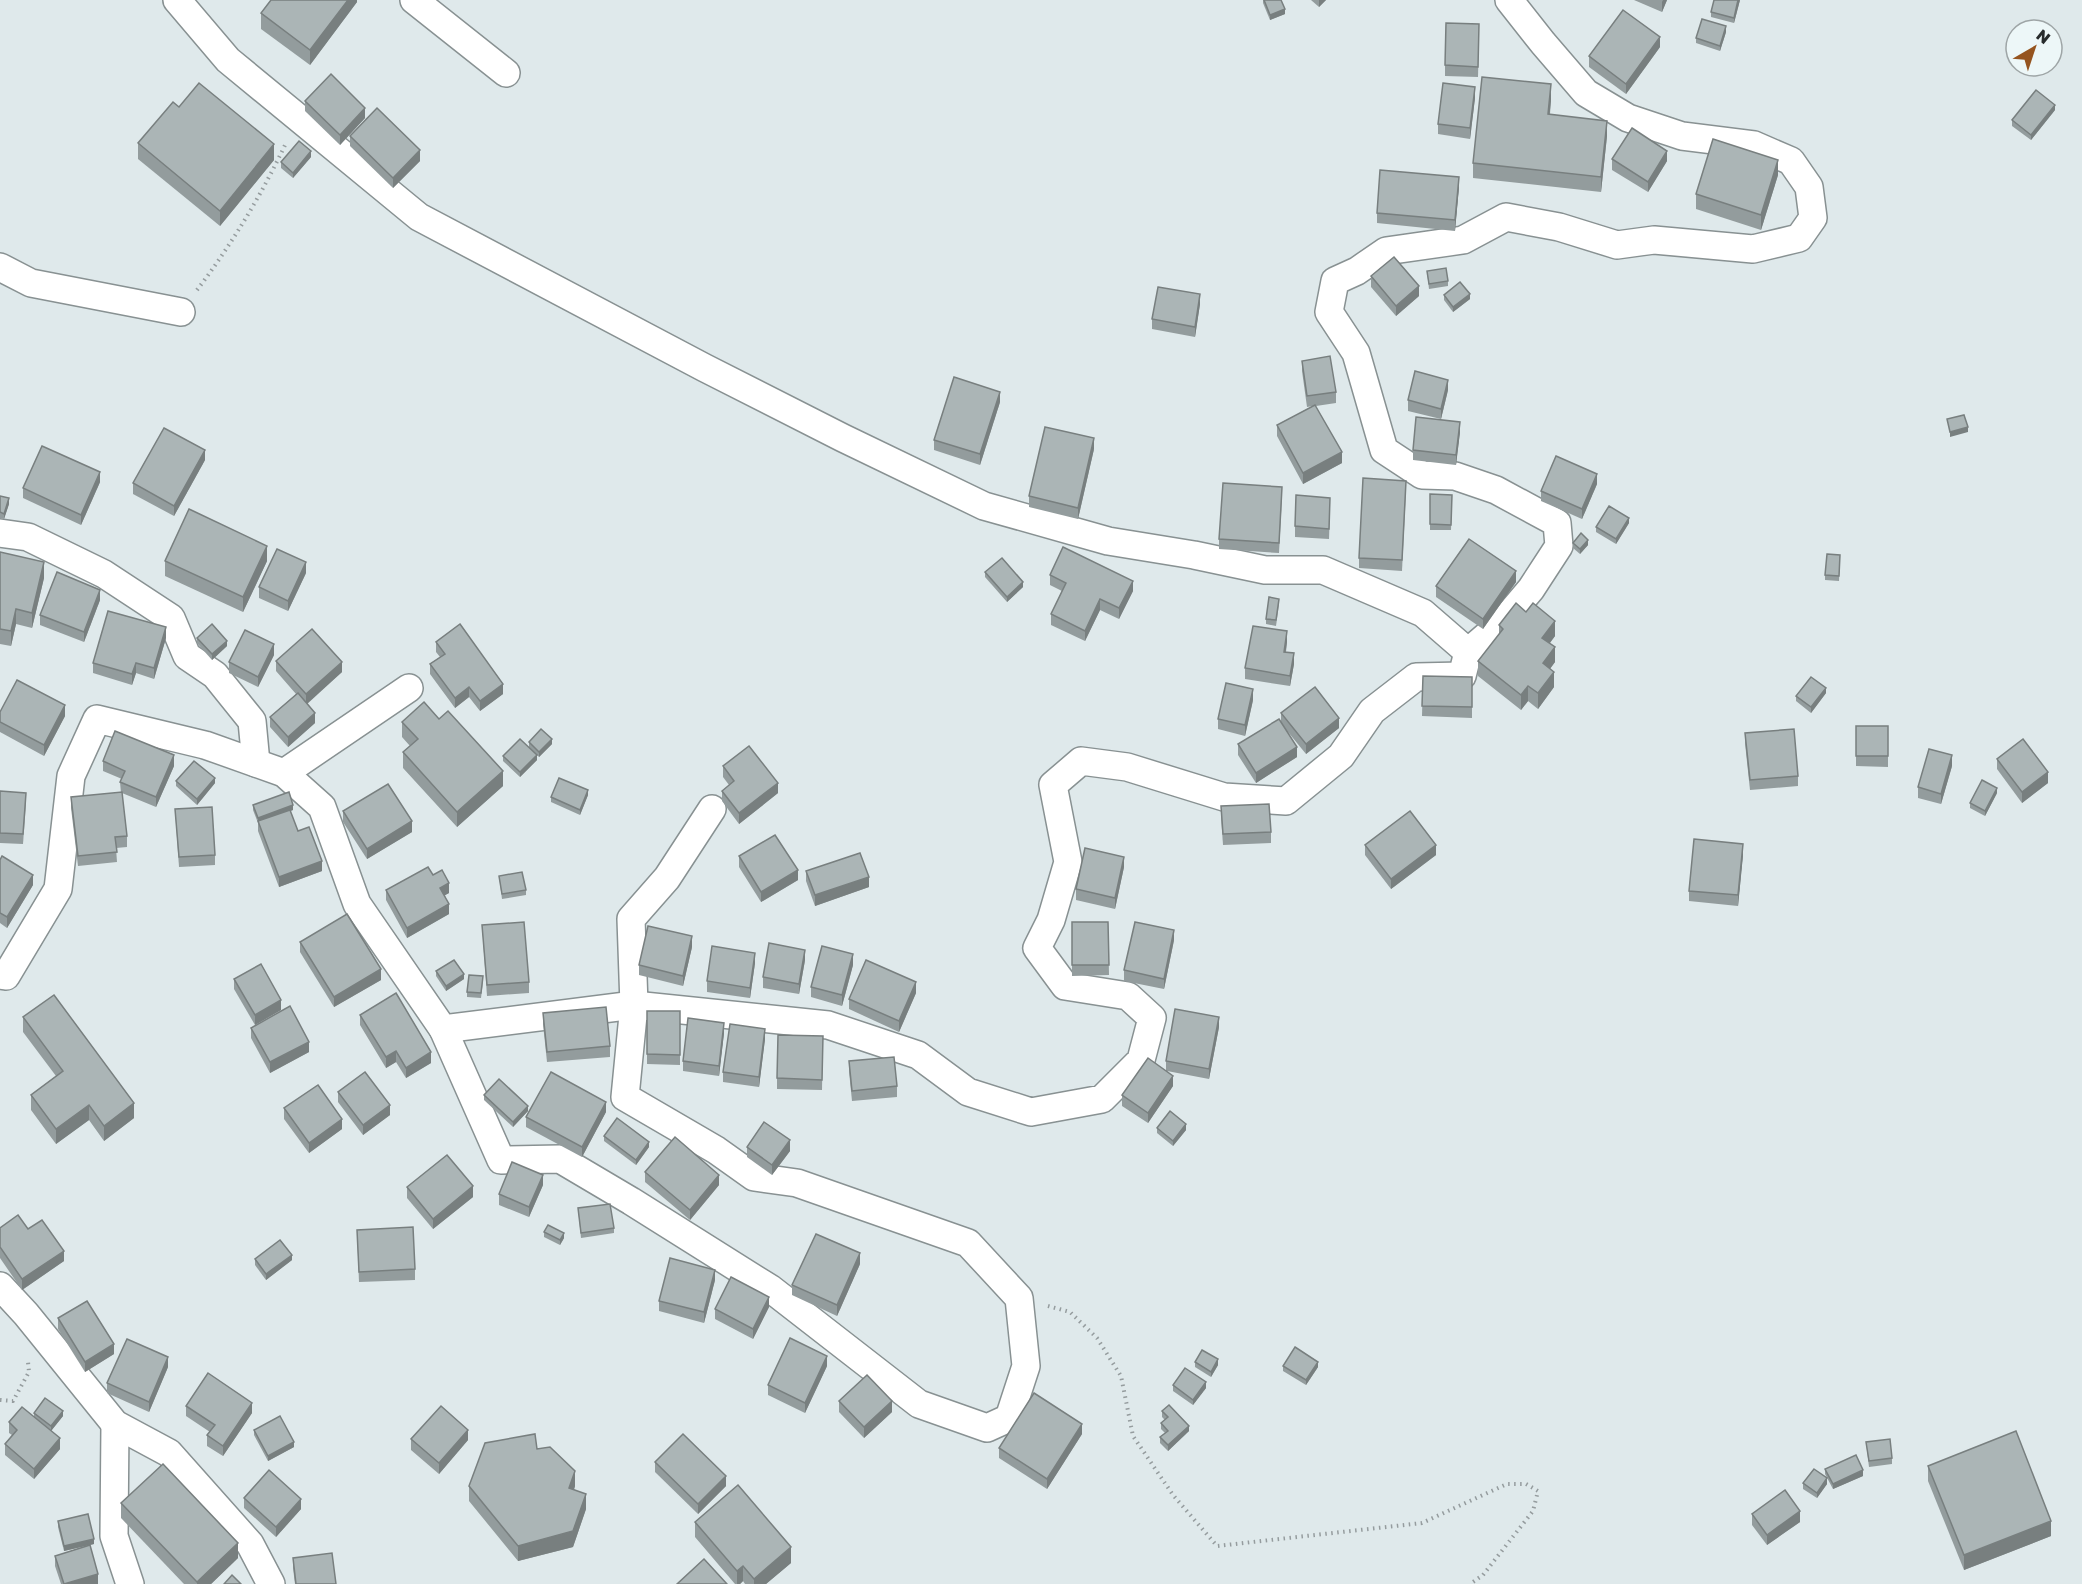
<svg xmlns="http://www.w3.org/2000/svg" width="2082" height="1584" font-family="'Golos Text',sans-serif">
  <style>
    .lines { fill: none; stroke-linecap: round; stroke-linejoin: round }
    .street-casing { stroke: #889192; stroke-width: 30 }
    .path { stroke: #959c9e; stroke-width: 4; stroke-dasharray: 1.5 4.5; stroke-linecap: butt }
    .street { stroke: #fff; stroke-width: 27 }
    .wall { fill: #939c9d }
    .shaded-wall { fill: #787f7f }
    .building { fill: #abb5b6; stroke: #787f7f; stroke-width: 1.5 }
  </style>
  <rect width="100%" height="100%" fill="#dfe9eb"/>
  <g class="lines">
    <defs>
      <g id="street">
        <path d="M177 0 228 60 419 217 705 368 843 438 984 506 1108 541 1194 555 1265 570H1323L1423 613 1468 652"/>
        <path d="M414 0 506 73"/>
        <path d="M0 267 31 283 181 312"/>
        <path d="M0 533 28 537 104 574 171 618 187 656 215 675 252 721 256 763"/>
        <path d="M284 773 409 688"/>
        <path d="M0 975 6 976 58 889 71 776 97 719 205 745 284 773 322 807 357 904 443 1029 634 1005 828 1025 918 1055 968 1092 1031 1112 1102 1099 1141 1060 1152 1018 1128 996 1065 986 1037 948 1051 920 1068 862 1053 785 1081 761 1127 767 1224 797 1286 801 1341 756 1372 711 1416 677 1462 676 1468 652 1503 622 1531 589 1559 546 1557 523 1496 490 1455 476 1422 475 1384 450 1356 353 1329 312 1335 281 1357 271 1386 251 1463 240 1506 217 1559 227 1617 245 1654 240 1753 249 1799 238 1813 218 1809 187 1791 161 1754 145 1682 136 1628 118 1586 93 1543 43 1509 0"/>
        <path d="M443 1029 501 1160 560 1159 631 1201 771 1289 919 1404 987 1428 1009 1418 1026 1366 1019 1298 968 1243 797 1183 754 1177 716 1150 625 1097 634 1005 631 919 667 878 712 809"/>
        <path d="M0 1286 26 1314 115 1424 169 1453 250 1544 271 1584"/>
        <path d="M115 1424 114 1536 130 1584"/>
      </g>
    </defs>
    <use href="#street" class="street-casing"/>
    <g class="path">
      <path d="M197 290C232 244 262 194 286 143"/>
      <path d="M1048 1306 1070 1312 1097 1338 1121 1376 1133 1436 1173 1495 1217 1546 1422 1523 1507 1484H1526L1538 1491 1533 1511 1483 1575 1470 1584"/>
      <path d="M0 1400 13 1401 29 1372 28 1362"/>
    </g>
    <use href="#street" class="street"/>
  </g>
  <g class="wall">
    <path d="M357 0V2L310 65 261 29V13Z"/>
    <path d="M1263 0H1281L1285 14 1270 20 1263 3Z"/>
    <path d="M1311 0H1326L1319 7Z"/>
    <path d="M1634 0H1667L1662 12Z"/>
    <path d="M1740 0 1734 23 1711 17V12Z"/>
    <path d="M1726 32 1720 51 1696 43V38Z"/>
    <path d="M1479 35 1478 77 1445 76V65Z"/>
    <path d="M1660 47 1626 94 1589 67V56Z"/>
    <path d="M1475 98 1470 139 1438 134V124Z"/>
    <path d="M1551 100 1550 114 1607 136 1601 192 1473 178V163Z"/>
    <path d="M305 101 365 118 340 145 305 111Z"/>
    <path d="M179 107 274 160 220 226 138 159V143Z"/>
    <path d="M2055 110 2031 140 2012 126V120Z"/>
    <path d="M350 136 420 161 393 188 350 146Z"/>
    <path d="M311 157 293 178 281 168V162Z"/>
    <path d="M1612 159 1667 161 1648 192 1612 170Z"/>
    <path d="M1778 175 1761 230 1696 209V194Z"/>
    <path d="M1459 187 1455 231 1377 223V213Z"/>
    <path d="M1427 271 1448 281V286L1429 289Z"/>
    <path d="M1371 276 1419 296 1396 316 1371 287Z"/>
    <path d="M1444 295 1470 299 1453 312 1444 300Z"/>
    <path d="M1200 304 1195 337 1152 329V319Z"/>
    <path d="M1302 361 1336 392V403L1316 406 1342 463 1303 484 1277 436V425L1313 406 1307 407 1302 371Z"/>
    <path d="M1448 390 1441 419 1408 411V400Z"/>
    <path d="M1000 402 980 465 934 450V440Z"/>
    <path d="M1460 432 1456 465 1413 460V450Z"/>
    <path d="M1094 449 1078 519 1029 507V496Z"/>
    <path d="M205 460 174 516 133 494V483Z"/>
    <path d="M100 482 81 525 23 498V488Z"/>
    <path d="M1597 484 1582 519 1541 501V491Z"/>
    <path d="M1406 491 1402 571 1359 568V558Z"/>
    <path d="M1430 494 1452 495 1451 530H1430Z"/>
    <path d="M0 496 9 504 4 519 0 518Z"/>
    <path d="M1282 497 1279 553 1219 549V539Z"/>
    <path d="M1330 508 1329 539 1295 537V526Z"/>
    <path d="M1629 523 1616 544 1596 532V527Z"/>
    <path d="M1573 543 1588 545 1580 554 1573 548Z"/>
    <path d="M0 552 44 578 32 628 16 624 11 646 0 644Z"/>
    <path d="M1840 555 1839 581 1825 580V575Z"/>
    <path d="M165 561H267L243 612 165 576Z"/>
    <path d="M985 572 1023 587 1007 602 985 577Z"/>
    <path d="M306 573 288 611 259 598V587Z"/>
    <path d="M1050 575 1133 591 1119 619 1100 610 1085 641 1051 625V614L1062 591 1050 585Z"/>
    <path d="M1516 582 1483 629 1436 597V586Z"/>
    <path d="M100 600 84 642 40 625V615Z"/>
    <path d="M1279 604 1276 626 1266 624V619Z"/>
    <path d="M1526 612 1555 636 1550 643 1555 662 1550 669 1554 687 1538 709 1528 701 1521 710 1478 676V661L1499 635V625Z"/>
    <path d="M166 638 154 679 136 673 132 685 93 673V663Z"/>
    <path d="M197 638 227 646 212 660 197 643Z"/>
    <path d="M436 642 503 694 480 711 469 697 455 708 430 674V664L440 657 436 652Z"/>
    <path d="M1287 642 1286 652 1294 664 1290 686 1245 679V668Z"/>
    <path d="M274 655 258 687 229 673V662Z"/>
    <path d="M276 661 342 672 307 703 315 723 288 747 270 727V717L296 694 276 671Z"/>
    <path d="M1423 676 1472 677V718L1422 716Z"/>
    <path d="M1826 693 1811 713 1796 701V696Z"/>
    <path d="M1253 700 1245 736 1218 729V719Z"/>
    <path d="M0 712 65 716 44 756 0 732Z"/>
    <path d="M1281 713 1339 728 1306 754 1288 732 1297 757 1256 783 1238 755V744L1281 722Z"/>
    <path d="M402 722 503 786 457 827 403 768V752L410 746 402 737Z"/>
    <path d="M1856 726H1888V767L1856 766Z"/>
    <path d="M1745 733 1798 776V786L1750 790 1745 743Z"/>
    <path d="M529 742 552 744 539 757 535 753 537 760 520 777 503 761V756L529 747Z"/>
    <path d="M1997 759 2048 783 2022 803 1997 769Z"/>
    <path d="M103 761 174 766 156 807 122 793 127 836V847L116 848 117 862 78 866 71 808V797L121 793 120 782 122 779 103 771Z"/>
    <path d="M723 766 778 793 739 824 722 801V791L729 785 723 777Z"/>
    <path d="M1952 766 1941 804 1918 798V787Z"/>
    <path d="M176 781 215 783 197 805 176 786Z"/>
    <path d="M0 791 26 803 23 844 0 843Z"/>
    <path d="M1997 793 1985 816 1970 808V803Z"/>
    <path d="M588 795 580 815 551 802V797Z"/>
    <path d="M253 805 293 810 290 811 298 831 322 871 279 887 258 831V823L253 810Z"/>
    <path d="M175 809 215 855V865L179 867Z"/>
    <path d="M343 811 412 832 367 859 343 822Z"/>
    <path d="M1221 816 1271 832V843L1223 845Z"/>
    <path d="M1365 845 1436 855 1391 889 1365 855Z"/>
    <path d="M1743 855 1738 906 1689 901V891Z"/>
    <path d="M739 856 798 880 761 902 739 867Z"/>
    <path d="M0 860 33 885 7 928 0 923Z"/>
    <path d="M1124 867 1115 909 1076 900V889Z"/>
    <path d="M806 871 869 887 815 906 806 881Z"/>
    <path d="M433 875 449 893 445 895 449 914 407 938 386 900V890Z"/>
    <path d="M499 876 526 890V895L502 899Z"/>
    <path d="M1072 922H1108L1109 975 1072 976Z"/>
    <path d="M482 925 529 982V993L487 996Z"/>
    <path d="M1174 940 1164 989 1124 981V970Z"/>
    <path d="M300 942 381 980 334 1007 300 952Z"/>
    <path d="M692 947 683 986 639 975V965Z"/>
    <path d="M805 960 799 994 763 988V977Z"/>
    <path d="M755 963 750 998 707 992V981Z"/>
    <path d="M853 965 842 1006 811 997V987Z"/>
    <path d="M436 971 464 979 446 991 436 976Z"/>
    <path d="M234 979 281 1010 255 1025 234 989Z"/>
    <path d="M483 981 481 998 467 997V992Z"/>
    <path d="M916 993 899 1032 849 1009V999Z"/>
    <path d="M647 1011H680V1065L647 1064Z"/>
    <path d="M543 1013 610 1046V1057L547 1062 543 1024Z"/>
    <path d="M360 1015 431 1063 406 1078 396 1062 386 1068 360 1025Z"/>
    <path d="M23 1017 134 1118 104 1141 89 1120 56 1144 31 1110V1095L56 1076 23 1032Z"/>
    <path d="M1219 1027 1209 1079 1167 1071 1173 1086 1148 1123 1122 1106V1095L1166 1071V1061Z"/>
    <path d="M251 1028 309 1052 270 1073 251 1038Z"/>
    <path d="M724 1033 719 1076 683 1071V1061Z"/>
    <path d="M823 1036 822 1090 777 1089V1078Z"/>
    <path d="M765 1039 759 1087 723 1082V1072Z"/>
    <path d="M849 1061 897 1086V1097L852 1101 849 1071Z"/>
    <path d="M338 1092 390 1115 363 1135 338 1102Z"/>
    <path d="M484 1095 528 1111 513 1127 484 1100Z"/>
    <path d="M284 1108 342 1129 309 1153 284 1119Z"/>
    <path d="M606 1112 582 1157 526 1127V1117Z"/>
    <path d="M1157 1128 1186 1130 1173 1146 1157 1133Z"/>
    <path d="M604 1136 649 1147 636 1165 604 1141Z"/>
    <path d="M747 1147 790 1151 772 1175 747 1157Z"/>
    <path d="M645 1172 719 1185 690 1220 645 1182Z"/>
    <path d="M543 1185 529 1217 499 1205V1194Z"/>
    <path d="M407 1187 473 1197 433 1229 407 1198Z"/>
    <path d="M578 1208 614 1228V1233L581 1238Z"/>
    <path d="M0 1228 28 1229 64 1261 22 1290 0 1258Z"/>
    <path d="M357 1230 415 1269V1280L359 1282Z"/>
    <path d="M544 1232 564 1238 560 1245 544 1237Z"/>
    <path d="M255 1259 292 1260 266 1280 255 1265Z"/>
    <path d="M860 1264 837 1316 792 1295V1285Z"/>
    <path d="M715 1280 704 1323 659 1311V1301Z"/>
    <path d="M769 1307 753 1339 715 1319V1309Z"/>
    <path d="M58 1318 114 1354 85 1372 58 1329Z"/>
    <path d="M1195 1362 1218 1365 1211 1377 1195 1367Z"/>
    <path d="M827 1366 805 1413 768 1395V1385Z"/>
    <path d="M1283 1366 1318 1367 1306 1385 1283 1371Z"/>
    <path d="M168 1367 149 1412 107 1393V1383Z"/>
    <path d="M1173 1385 1206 1388 1193 1405 1173 1391Z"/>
    <path d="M839 1401 892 1412 864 1438 839 1412Z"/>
    <path d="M186 1406 252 1413 223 1456 207 1446V1435L210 1432 186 1416Z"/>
    <path d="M1162 1411 1189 1431 1168 1451 1160 1443V1437L1165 1433 1161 1429V1423L1165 1420 1162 1417Z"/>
    <path d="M34 1413 63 1416 51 1431 60 1449 34 1479 5 1455V1444L12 1435 9 1433V1422L34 1416Z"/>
    <path d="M254 1430 294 1447 268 1461 254 1435Z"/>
    <path d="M1082 1434 1047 1489 999 1458V1448Z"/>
    <path d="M411 1439 468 1440 439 1474 411 1450Z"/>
    <path d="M1866 1442 1892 1458V1464L1869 1467Z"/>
    <path d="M537 1449 575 1486 574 1490 586 1509 573 1547 518 1561 469 1501V1486Z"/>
    <path d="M655 1462 726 1486 698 1514 655 1472Z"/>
    <path d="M1928 1466 2051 1536 1964 1570 1928 1481Z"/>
    <path d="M1825 1469 1863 1476 1833 1489 1825 1474Z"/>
    <path d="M1803 1483 1827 1484 1817 1498 1803 1489Z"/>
    <path d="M244 1498 301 1509 276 1537 244 1508Z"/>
    <path d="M121 1503 238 1558 211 1584H184L121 1518Z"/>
    <path d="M1752 1514 1800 1522 1767 1545 1752 1525Z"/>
    <path d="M58 1521 94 1544 64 1551 58 1527Z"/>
    <path d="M695 1522 791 1563 766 1584H745L743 1581 740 1584H735L695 1537Z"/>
    <path d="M55 1556 98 1584H61L55 1566Z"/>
    <path d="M293 1558 336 1584H295L293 1568Z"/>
  </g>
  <g class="shaded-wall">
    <path d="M348 0H357V2L310 65V50Z"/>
    <path d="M1319 0H1326L1319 7Z"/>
    <path d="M1663 0H1667L1662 12V2Z"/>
    <path d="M1738 0H1740L1734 23V18Z"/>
    <path d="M1285 9V14L1270 20V15Z"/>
    <path d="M1726 26V32L1720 51V46Z"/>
    <path d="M1660 37V47L1626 94V84Z"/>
    <path d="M1551 84V100L1548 129V114Z"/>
    <path d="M1475 87V98L1470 139V128Z"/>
    <path d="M2055 105V110L2031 140V135Z"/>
    <path d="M365 108V118L340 145V135Z"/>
    <path d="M1607 121V136L1601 192V177Z"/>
    <path d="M274 144V160L220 226V211Z"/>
    <path d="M420 150V161L393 188V178Z"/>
    <path d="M311 151V157L293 178V173Z"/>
    <path d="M1667 151V161L1648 192V182Z"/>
    <path d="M1778 160V175L1761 230V215Z"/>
    <path d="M1459 177V187L1455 231V220Z"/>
    <path d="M1419 286V296L1396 316V306Z"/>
    <path d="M1200 294V304L1195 337V327Z"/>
    <path d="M1470 294V299L1453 312V307Z"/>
    <path d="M1448 380V390L1441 419V409Z"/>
    <path d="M1000 392V402L980 465V454Z"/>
    <path d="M1460 422V432L1456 465V455Z"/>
    <path d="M1968 427V432L1950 437V432Z"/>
    <path d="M1094 438V449L1078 519V508Z"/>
    <path d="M205 450V460L174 516V506Z"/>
    <path d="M1342 452V463L1303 484V473Z"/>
    <path d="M100 472V482L81 525V515Z"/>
    <path d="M1597 474V484L1582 519V509Z"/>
    <path d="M9 498V504L4 519V514Z"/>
    <path d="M1629 518V523L1616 544V539Z"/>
    <path d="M1588 540V545L1580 554V549Z"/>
    <path d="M267 546V561L243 612V597Z"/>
    <path d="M44 562V578L32 628V613Z"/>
    <path d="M306 562V573L288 611V601Z"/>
    <path d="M1516 571V582L1483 629V619Z"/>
    <path d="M1133 581V591L1119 619V608Z"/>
    <path d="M1023 582V587L1007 602V597Z"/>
    <path d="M100 590V600L84 642V632Z"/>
    <path d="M1100 599V610L1085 641V631Z"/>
    <path d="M16 609V624L11 646V631Z"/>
    <path d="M1555 621V636L1542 653V638Z"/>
    <path d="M166 627V638L154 679V668Z"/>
    <path d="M1287 631V642L1284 662V652Z"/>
    <path d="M227 641V646L212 660V654Z"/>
    <path d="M274 644V655L258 687V677Z"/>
    <path d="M1555 647V662L1543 678V663Z"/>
    <path d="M1294 653V664L1290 686V676Z"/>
    <path d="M342 662V672L306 705V694Z"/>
    <path d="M136 663V673L132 685V674Z"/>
    <path d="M1554 672V687L1538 709V693Z"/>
    <path d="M503 684V694L480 711V701Z"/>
    <path d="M1528 686V701L1521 710V695Z"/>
    <path d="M469 687V697L455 708V698Z"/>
    <path d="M1826 688V693L1811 713V707Z"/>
    <path d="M1253 689V700L1245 736V725Z"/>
    <path d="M65 705V716L44 756V745Z"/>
    <path d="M315 713V723L288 747V737Z"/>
    <path d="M1339 718V728L1306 754V744Z"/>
    <path d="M552 739V744L539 757V752Z"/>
    <path d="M1297 747V757L1256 783V773Z"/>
    <path d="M174 755V766L156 807V797Z"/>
    <path d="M537 755V760L520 777V772Z"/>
    <path d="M1952 755V766L1941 804V794Z"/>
    <path d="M503 771V786L457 827V812Z"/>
    <path d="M2048 772V783L2022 803V792Z"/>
    <path d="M215 778V783L197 805V799Z"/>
    <path d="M778 783V793L739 824V813Z"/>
    <path d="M1997 788V793L1985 816V811Z"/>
    <path d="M588 790V795L580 815V810Z"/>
    <path d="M293 805V810L258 823V818Z"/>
    <path d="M412 821V832L367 859V849Z"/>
    <path d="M1743 844V855L1738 906V895Z"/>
    <path d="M1436 845V855L1391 889V879Z"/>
    <path d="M1124 857V867L1115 909V898Z"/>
    <path d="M322 861V871L279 887V877Z"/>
    <path d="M798 870V880L761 902V892Z"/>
    <path d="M33 875V885L7 928V917Z"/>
    <path d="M869 877V887L815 906V895Z"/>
    <path d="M449 883V893L440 898V888Z"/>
    <path d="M449 904V914L407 938V928Z"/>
    <path d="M1174 930V940L1164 989V979Z"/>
    <path d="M692 936V947L683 986V976Z"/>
    <path d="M805 950V960L799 994V984Z"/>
    <path d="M755 953V963L750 998V988Z"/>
    <path d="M853 954V965L842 1006V995Z"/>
    <path d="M381 969V980L334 1007V997Z"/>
    <path d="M464 974V979L446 991V986Z"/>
    <path d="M916 982V993L899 1032V1021Z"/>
    <path d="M281 1000V1010L255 1025V1015Z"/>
    <path d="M1219 1017V1027L1209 1079V1069Z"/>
    <path d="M724 1023V1033L719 1076V1066Z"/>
    <path d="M765 1029V1039L759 1087V1077Z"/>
    <path d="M309 1042V1052L270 1073V1062Z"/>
    <path d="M396 1051V1062L386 1068V1057Z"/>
    <path d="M431 1052V1063L406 1078V1068Z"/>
    <path d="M1173 1076V1086L1148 1123V1113Z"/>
    <path d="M606 1102V1112L582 1157V1147Z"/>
    <path d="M134 1103V1118L104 1141V1126Z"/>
    <path d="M89 1105V1120L56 1144V1129Z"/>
    <path d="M390 1105V1115L363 1135V1125Z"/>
    <path d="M528 1106V1111L513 1127V1122Z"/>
    <path d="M342 1119V1129L309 1153V1143Z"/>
    <path d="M1186 1124V1130L1173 1146V1141Z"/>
    <path d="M790 1140V1151L772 1175V1165Z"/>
    <path d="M649 1142V1147L636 1165V1160Z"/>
    <path d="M543 1175V1185L529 1217V1207Z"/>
    <path d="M719 1175V1185L690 1220V1210Z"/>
    <path d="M473 1186V1197L433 1229V1219Z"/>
    <path d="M564 1233V1238L560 1245V1240Z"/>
    <path d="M64 1251V1261L22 1290V1279Z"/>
    <path d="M860 1253V1264L837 1316V1305Z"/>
    <path d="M292 1255V1260L266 1280V1274Z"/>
    <path d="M715 1270V1280L704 1323V1312Z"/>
    <path d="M769 1297V1307L753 1339V1329Z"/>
    <path d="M114 1344V1354L85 1372V1362Z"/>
    <path d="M827 1356V1366L805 1413V1403Z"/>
    <path d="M168 1357V1367L149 1412V1402Z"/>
    <path d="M1218 1359V1365L1211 1377V1372Z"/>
    <path d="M1318 1362V1367L1306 1385V1380Z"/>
    <path d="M1206 1382V1388L1193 1405V1400Z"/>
    <path d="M892 1401V1412L864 1438V1427Z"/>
    <path d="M252 1403V1413L223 1456V1446Z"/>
    <path d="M63 1411V1416L51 1431V1426Z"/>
    <path d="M1082 1424V1434L1047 1489V1479Z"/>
    <path d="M1189 1426V1431L1168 1451V1445Z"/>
    <path d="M468 1430V1440L439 1474V1463Z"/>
    <path d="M60 1438V1449L34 1479V1469Z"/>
    <path d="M294 1442V1447L268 1461V1456Z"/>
    <path d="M1863 1470V1476L1833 1489V1484Z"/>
    <path d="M575 1471V1486L569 1504V1488Z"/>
    <path d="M726 1476V1486L698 1514V1504Z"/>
    <path d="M1827 1478V1484L1817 1498V1493Z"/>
    <path d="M586 1494V1509L573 1547 518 1561V1546Z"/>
    <path d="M301 1499V1509L276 1537V1527Z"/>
    <path d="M1800 1511V1522L1767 1545V1535Z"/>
    <path d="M2051 1521V1536L1964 1570V1555Z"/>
    <path d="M94 1539V1544L64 1551V1546Z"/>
    <path d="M238 1543V1558L211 1584H197V1582Z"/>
    <path d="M791 1547V1563L766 1584H754V1579Z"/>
    <path d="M743 1566V1581L740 1584H737V1571Z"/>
    <path d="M98 1574V1584H64Z"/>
  </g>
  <g class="building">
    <path d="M271 0H348L310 50 261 13Z"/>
    <path d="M1264 0H1281L1285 9 1270 15Z"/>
    <path d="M1714 0H1738L1734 18 1711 12Z"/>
    <path d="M1623 10 1660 37 1626 84 1589 56Z"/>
    <path d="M1702 19 1726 26 1720 46 1696 38Z"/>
    <path d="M1446 23 1479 24 1478 67 1445 65Z"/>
    <path d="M331 74 365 108 340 135 305 101Z"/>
    <path d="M1482 77 1551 84 1548 114 1607 121 1601 177 1473 163Z"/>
    <path d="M199 83 274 144 220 211 138 143 173 102 179 107Z"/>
    <path d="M1443 83 1475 87 1470 128 1438 124Z"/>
    <path d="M2036 90 2055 105 2031 135 2012 120Z"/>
    <path d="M377 108 420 150 393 178 350 136Z"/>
    <path d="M1632 128 1667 151 1648 182 1612 159Z"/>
    <path d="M1713 139 1778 160 1761 215 1696 194Z"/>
    <path d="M299 141 311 151 293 173 281 162Z"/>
    <path d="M1380 170 1459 177 1455 220 1377 213Z"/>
    <path d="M1394 257 1419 286 1396 306 1371 276Z"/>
    <path d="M1446 268 1448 281 1429 284 1427 271Z"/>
    <path d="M1460 282 1470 294 1453 307 1444 295Z"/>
    <path d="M1158 287 1200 294 1195 327 1152 319Z"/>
    <path d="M1330 356 1336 392 1307 396 1302 361Z"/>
    <path d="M1415 371 1448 380 1441 409 1408 400Z"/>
    <path d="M954 377 1000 392 980 454 934 440Z"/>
    <path d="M1315 405 1342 452 1303 473 1277 425Z"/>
    <path d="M1964 415 1968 427 1950 432 1947 419Z"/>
    <path d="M1416 417 1460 422 1456 455 1413 450Z"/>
    <path d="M1045 427 1094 438 1078 508 1029 496Z"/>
    <path d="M164 428 205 450 174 506 133 483Z"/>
    <path d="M42 446 100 472 81 515 23 488Z"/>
    <path d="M1556 456 1597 474 1582 509 1541 491Z"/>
    <path d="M1363 478 1406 481 1402 560 1359 558Z"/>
    <path d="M1223 483 1282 487 1279 543 1219 539Z"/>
    <path d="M1430 494 1452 495 1451 525 1430 524Z"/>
    <path d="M1296 495 1330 498 1329 529 1295 526Z"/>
    <path d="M0 496 9 498 4 514 0 512Z"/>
    <path d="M1609 506 1629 518 1616 539 1596 527Z"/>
    <path d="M189 509 267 546 243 597 165 561Z"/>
    <path d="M1581 533 1588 540 1580 549 1573 543Z"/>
    <path d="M1469 539 1516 571 1483 619 1436 586Z"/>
    <path d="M1063 547 1133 581 1119 608 1100 599 1085 631 1051 614 1066 583 1050 575Z"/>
    <path d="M277 549 306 562 288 601 259 587Z"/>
    <path d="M0 552 44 562 32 613 16 609 11 631 0 629Z"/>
    <path d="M1827 554 1840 555 1839 576 1825 575Z"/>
    <path d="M1002 558 1023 582 1007 597 985 572Z"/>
    <path d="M57 572 100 590 84 632 40 615Z"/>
    <path d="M1269 597 1279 599 1276 620 1266 619Z"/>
    <path d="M1516 603 1526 612 1533 603 1555 621 1542 638 1555 647 1543 663 1554 672 1538 693 1528 686 1521 695 1478 661 1503 629 1499 625Z"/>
    <path d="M108 611 166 627 154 668 136 663 132 674 93 663Z"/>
    <path d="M212 624 227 641 212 654 197 638Z"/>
    <path d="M460 624 503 684 480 701 469 687 455 698 430 664 445 654 436 642Z"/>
    <path d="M1253 626 1287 631 1284 652 1294 653 1290 676 1245 668Z"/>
    <path d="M312 629 342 662 306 694 276 661Z"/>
    <path d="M245 630 274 644 258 677 229 662Z"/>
    <path d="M1423 676 1472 677V707L1422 706Z"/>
    <path d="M1811 677 1826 688 1811 707 1796 696Z"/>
    <path d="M17 680 65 705 44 745 0 722V712Z"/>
    <path d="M1226 683 1253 689 1245 725 1218 719Z"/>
    <path d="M1315 687 1339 718 1306 744 1281 713Z"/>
    <path d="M298 693 315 713 288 737 270 717Z"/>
    <path d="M424 702 439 719 448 711 503 771 457 812 403 752 418 739 402 722Z"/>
    <path d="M1279 719 1297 747 1256 773 1238 744Z"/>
    <rect x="1856" y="726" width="32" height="30"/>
    <path d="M541 729 552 739 539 752 529 742Z"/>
    <path d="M1794 729 1798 776 1750 780 1745 733Z"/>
    <path d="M115 731 174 755 156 797 120 782 125 771 103 761Z"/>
    <path d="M520 739 537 755 520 772 503 756Z"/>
    <path d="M2023 739 2048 772 2022 792 1997 759Z"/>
    <path d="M749 746 778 783 739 813 722 791 734 781 723 766Z"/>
    <path d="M1929 749 1952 755 1941 794 1918 787Z"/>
    <path d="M194 761 215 778 197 799 176 781Z"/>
    <path d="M559 778 588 790 580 810 551 797Z"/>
    <path d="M1982 780 1997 788 1985 811 1970 803Z"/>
    <path d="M388 784 412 821 367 849 343 811Z"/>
    <path d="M0 791 26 793 23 834 0 833Z"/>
    <path d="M122 792 127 836 115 837 117 852 78 856 71 797Z"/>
    <path d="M289 792 293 805 258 818 253 805Z"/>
    <path d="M1269 804 1271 832 1223 834 1221 806Z"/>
    <path d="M212 807 215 855 179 857 175 809Z"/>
    <path d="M290 810 298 831 309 827 322 861 279 877 258 821Z"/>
    <path d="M1410 811 1436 845 1391 879 1365 845Z"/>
    <path d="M775 835 798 870 761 892 739 856Z"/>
    <path d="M1694 839 1743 844 1738 895 1689 891Z"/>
    <path d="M1085 848 1124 857 1115 898 1076 889Z"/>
    <path d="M860 853 869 877 815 895 806 871Z"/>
    <path d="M2 856 33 875 7 917 0 913V860Z"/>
    <path d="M428 867 433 875 442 870 449 883 440 888 449 904 407 928 386 890Z"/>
    <path d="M522 872 526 890 502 894 499 876Z"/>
    <path d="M347 914 381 969 334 997 300 942Z"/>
    <path d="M524 922 529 982 487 985 482 925Z"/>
    <path d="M1072 922H1108L1109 965H1072Z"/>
    <path d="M1135 922 1174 930 1164 979 1124 970Z"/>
    <path d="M648 926 692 936 683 976 639 965Z"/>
    <path d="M769 943 805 950 799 984 763 977Z"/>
    <path d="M712 946 755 953 750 988 707 981Z"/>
    <path d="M822 946 853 954 842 995 811 987Z"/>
    <path d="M454 960 464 974 446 986 436 971Z"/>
    <path d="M866 960 916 982 899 1021 849 999Z"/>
    <path d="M261 964 281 1000 255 1015 234 979Z"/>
    <path d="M469 975 483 976 481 993 467 992Z"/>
    <path d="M396 993 431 1052 406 1068 396 1051 386 1057 360 1015Z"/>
    <path d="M54 995 134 1103 104 1126 89 1105 56 1129 31 1095 63 1071 23 1017Z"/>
    <path d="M290 1006 309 1042 270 1062 251 1028Z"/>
    <path d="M606 1007 610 1046 547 1052 543 1013Z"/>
    <path d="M1175 1009 1219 1017 1209 1069 1166 1061Z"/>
    <path d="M647 1011H680V1055L647 1054Z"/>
    <path d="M688 1018 724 1023 719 1066 683 1061Z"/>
    <path d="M730 1024 765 1029 759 1077 723 1072Z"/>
    <path d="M778 1035 823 1036 822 1080 777 1078Z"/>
    <path d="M894 1057 897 1086 852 1091 849 1061Z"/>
    <path d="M1148 1058 1173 1076 1148 1113 1122 1095Z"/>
    <path d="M365 1072 390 1105 363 1125 338 1092Z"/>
    <path d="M551 1072 606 1102 582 1147 526 1117Z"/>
    <path d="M499 1079 528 1106 513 1122 484 1095Z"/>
    <path d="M318 1085 342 1119 309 1143 284 1108Z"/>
    <path d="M1170 1111 1186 1124 1173 1141 1157 1128Z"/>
    <path d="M617 1118 649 1142 636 1160 604 1136Z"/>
    <path d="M764 1122 790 1140 772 1165 747 1147Z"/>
    <path d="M675 1137 719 1175 690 1210 645 1172Z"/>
    <path d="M447 1155 473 1186 433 1219 407 1187Z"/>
    <path d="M512 1162 543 1175 529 1207 499 1194Z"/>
    <path d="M610 1204 614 1228 581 1233 578 1208Z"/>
    <path d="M18 1215 28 1229 42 1220 64 1251 22 1279 0 1247V1228Z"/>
    <path d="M548 1225 564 1233 560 1240 544 1232Z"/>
    <path d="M413 1227 415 1269 359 1272 357 1230Z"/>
    <path d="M816 1234 860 1253 837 1305 792 1285Z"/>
    <path d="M280 1240 292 1255 266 1274 255 1259Z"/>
    <path d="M670 1258 715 1270 704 1312 659 1301Z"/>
    <path d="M731 1277 769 1297 753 1329 715 1309Z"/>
    <path d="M87 1301 114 1344 85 1362 58 1318Z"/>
    <path d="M790 1338 827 1356 805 1403 768 1385Z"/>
    <path d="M127 1339 168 1357 149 1402 107 1383Z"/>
    <path d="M1295 1347 1318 1362 1306 1380 1283 1366Z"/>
    <path d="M1202 1350 1218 1359 1211 1372 1195 1362Z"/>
    <path d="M1185 1368 1206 1382 1193 1400 1173 1385Z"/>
    <path d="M208 1373 252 1403 223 1446 207 1435 215 1425 186 1406Z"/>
    <path d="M867 1375 892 1401 864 1427 839 1401Z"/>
    <path d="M1034 1393 1082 1424 1047 1479 999 1448Z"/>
    <path d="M45 1398 63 1411 51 1426 34 1413Z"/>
    <path d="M1169 1405 1189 1426 1168 1445 1160 1437 1168 1431 1161 1423 1168 1417 1162 1411Z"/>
    <path d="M441 1406 468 1430 439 1463 411 1439Z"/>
    <path d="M22 1407 60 1438 34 1469 5 1444 17 1430 9 1422Z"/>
    <path d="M280 1416 294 1442 268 1456 254 1430Z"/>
    <path d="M2016 1431 2051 1521 1964 1555 1928 1466Z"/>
    <path d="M535 1434 537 1449 550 1447 575 1471 569 1488 586 1494 573 1531 518 1546 469 1486 485 1443Z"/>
    <path d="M683 1434 726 1476 698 1504 655 1462Z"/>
    <path d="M1890 1439 1892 1458 1869 1461 1866 1442Z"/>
    <path d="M1856 1455 1863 1470 1833 1484 1825 1469Z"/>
    <path d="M163 1464 238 1543 197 1582 121 1503Z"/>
    <path d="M1814 1469 1827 1478 1817 1493 1803 1483Z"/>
    <path d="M269 1470 301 1499 276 1527 244 1498Z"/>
    <path d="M738 1485 791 1547 754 1579 743 1566 737 1571 695 1522Z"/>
    <path d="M1785 1490 1800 1511 1767 1535 1752 1514Z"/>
    <path d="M88 1514 94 1539 64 1546 58 1521Z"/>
    <path d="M90 1545 98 1574 64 1584 55 1556Z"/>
    <path d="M332 1553 336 1584H296L293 1558Z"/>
    <path d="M704 1559 727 1584H677Z"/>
    <path d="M232 1575 241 1584H224Z"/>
  </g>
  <g transform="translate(2034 48) rotate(39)"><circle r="28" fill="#edf7f8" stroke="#9ea5a6" stroke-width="1.5"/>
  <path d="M0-4.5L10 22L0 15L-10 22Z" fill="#95541f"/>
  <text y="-9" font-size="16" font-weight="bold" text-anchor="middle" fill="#272b2c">N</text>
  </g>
</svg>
